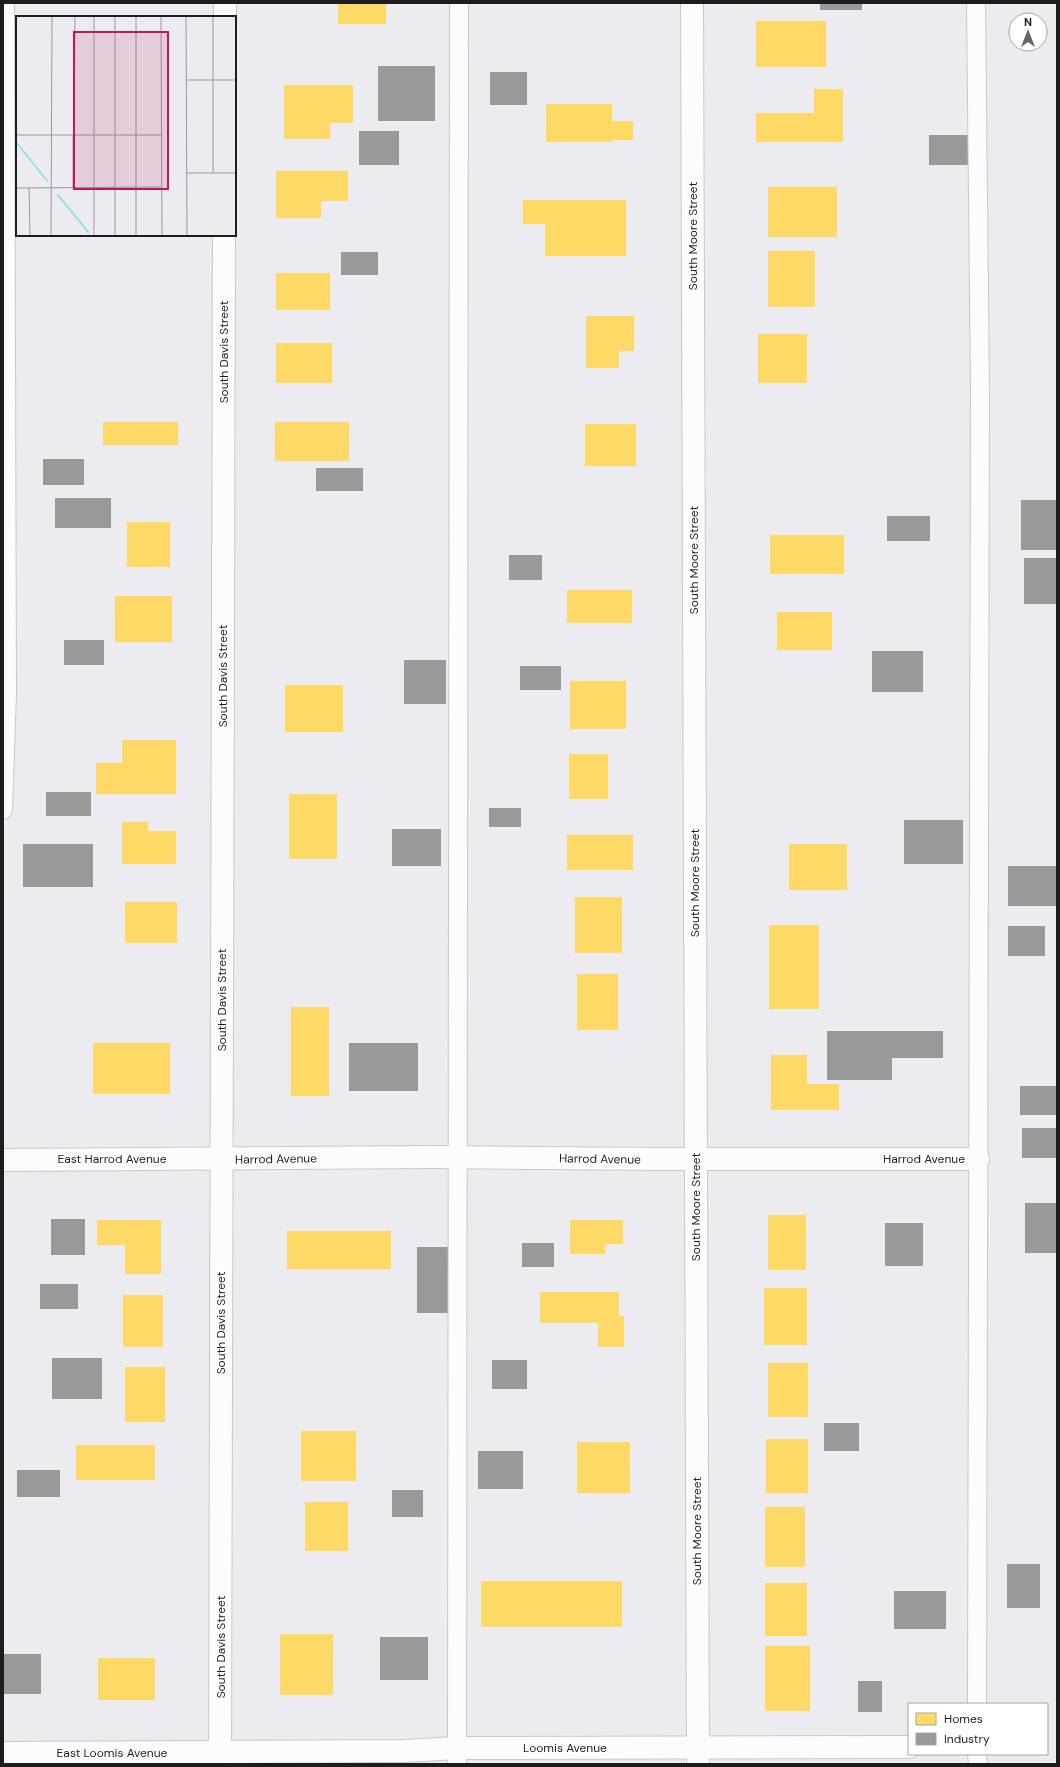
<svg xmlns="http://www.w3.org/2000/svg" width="1060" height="1767" font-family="'DM Sans',sans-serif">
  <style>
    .homes { fill: #ffd966 }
    .industry { fill: #999 }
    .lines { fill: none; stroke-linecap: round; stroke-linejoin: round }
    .service-casing { stroke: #c9c9cd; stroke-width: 20 }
    .minor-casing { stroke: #c9c9cd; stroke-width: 24 }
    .service { stroke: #fcfcfd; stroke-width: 18 }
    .minor { stroke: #fcfcfd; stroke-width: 22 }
    .labels { text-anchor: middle; stroke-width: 4; stroke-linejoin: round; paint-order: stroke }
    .street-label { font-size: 12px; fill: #1d1d20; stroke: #fff }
    .inset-river { fill: none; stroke: #9ddfea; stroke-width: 2 }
    .inset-road { fill: none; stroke: #99999d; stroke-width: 1 }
    .view { fill: #c2185b; fill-opacity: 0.15; stroke: #c2185b; stroke-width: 2 }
    .inset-edge { fill: none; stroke: #1d1d20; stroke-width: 2 }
  </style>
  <rect width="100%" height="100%" fill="#ebebf0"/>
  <g class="homes">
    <rect x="338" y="3" width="48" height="21"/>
    <rect x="756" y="21" width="70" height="46"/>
    <path d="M284 85H353V123H330V139H284Z"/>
    <path d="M814 89H843V142H756V113H814Z"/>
    <path d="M546 104H612V121H633V140H612V142H546Z"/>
    <path d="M276 171H348V201H321V218H276Z"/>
    <rect x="768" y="187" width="69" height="50"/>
    <path d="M523 200H626V256H545V224H523Z"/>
    <rect x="768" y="251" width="47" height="56"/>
    <rect x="276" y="273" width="54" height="37"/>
    <path d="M586 316H634V351H619V368H586Z"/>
    <rect x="758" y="334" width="49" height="49"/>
    <rect x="276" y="343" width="56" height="40"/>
    <rect x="103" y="422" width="75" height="23"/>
    <rect x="275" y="422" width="74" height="39"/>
    <rect x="585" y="424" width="51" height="42"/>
    <rect x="127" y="522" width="43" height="45"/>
    <rect x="770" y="535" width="74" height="39"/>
    <rect x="567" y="590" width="65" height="33"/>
    <rect x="115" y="596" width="57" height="46"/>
    <rect x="777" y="612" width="55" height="38"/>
    <rect x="570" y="681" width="56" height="48"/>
    <rect x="285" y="685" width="58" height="47"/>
    <path d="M122 740H176V794H96V763H122Z"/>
    <rect x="569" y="754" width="39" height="45"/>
    <rect x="289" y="794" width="48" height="65"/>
    <path d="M122 822H148V831H176V864H122Z"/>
    <rect x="567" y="835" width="66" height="35"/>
    <rect x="789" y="844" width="58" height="46"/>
    <rect x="575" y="897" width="47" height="56"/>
    <rect x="125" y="902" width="52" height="41"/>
    <rect x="769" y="925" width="50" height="84"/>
    <rect x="577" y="974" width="41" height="56"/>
    <rect x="291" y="1007" width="38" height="89"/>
    <rect x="93" y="1043" width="77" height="51"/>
    <path d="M771 1055H807V1084H839V1110H771Z"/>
    <rect x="768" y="1215" width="38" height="55"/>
    <path d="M97 1220H161V1274H125V1245H97Z"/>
    <path d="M570 1220H623V1244H605V1254H570Z"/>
    <rect x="287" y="1231" width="104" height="38"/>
    <rect x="764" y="1288" width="43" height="57"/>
    <path d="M540 1292H619V1316H624V1347H598V1323H540Z"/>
    <rect x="123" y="1295" width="40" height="52"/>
    <rect x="768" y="1363" width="40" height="54"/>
    <rect x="125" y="1367" width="40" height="55"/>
    <rect x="301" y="1431" width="55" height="50"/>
    <rect x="766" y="1439" width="42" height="54"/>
    <rect x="577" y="1442" width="53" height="51"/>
    <rect x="76" y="1445" width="79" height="35"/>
    <rect x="305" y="1502" width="43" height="49"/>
    <rect x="765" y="1507" width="40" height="60"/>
    <rect x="481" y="1581" width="141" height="46"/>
    <rect x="765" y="1583" width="42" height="53"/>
    <rect x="280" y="1634" width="53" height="61"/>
    <rect x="765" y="1646" width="45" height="65"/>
    <rect x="98" y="1658" width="57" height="42"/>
  </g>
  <g class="industry">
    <rect x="820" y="3" width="42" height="7"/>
    <rect x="378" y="66" width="57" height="55"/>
    <rect x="490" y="72" width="37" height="33"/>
    <rect x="359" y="131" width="40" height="34"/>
    <rect x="929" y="135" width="42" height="30"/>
    <rect x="341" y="252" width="37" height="23"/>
    <rect x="43" y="459" width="41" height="26"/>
    <rect x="316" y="468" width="47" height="23"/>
    <rect x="55" y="498" width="56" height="30"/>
    <rect x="1021" y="500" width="36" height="50"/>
    <rect x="887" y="516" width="43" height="25"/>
    <rect x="509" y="555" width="33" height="25"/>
    <rect x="1024" y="558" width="33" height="46"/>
    <rect x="64" y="640" width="40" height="25"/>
    <rect x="872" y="651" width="51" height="41"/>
    <rect x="404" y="660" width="42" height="44"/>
    <rect x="520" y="666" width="41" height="24"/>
    <rect x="46" y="792" width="45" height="24"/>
    <rect x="489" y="808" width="32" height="19"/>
    <rect x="904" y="820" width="59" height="44"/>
    <rect x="392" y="829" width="49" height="37"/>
    <rect x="23" y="844" width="70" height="43"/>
    <rect x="1008" y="866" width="49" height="40"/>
    <rect x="1008" y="926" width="37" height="30"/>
    <path d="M827 1031H943V1058H892V1080H827Z"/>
    <rect x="349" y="1043" width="69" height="48"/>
    <rect x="1020" y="1086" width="37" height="29"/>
    <rect x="1022" y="1128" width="35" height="30"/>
    <rect x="1025" y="1203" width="32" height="50"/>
    <rect x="51" y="1219" width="34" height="36"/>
    <rect x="885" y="1223" width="38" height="43"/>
    <rect x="522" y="1243" width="32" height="24"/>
    <rect x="417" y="1247" width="31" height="66"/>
    <rect x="40" y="1284" width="38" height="25"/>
    <rect x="52" y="1358" width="50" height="41"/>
    <rect x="492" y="1360" width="35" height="29"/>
    <rect x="824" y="1423" width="35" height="28"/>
    <rect x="478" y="1451" width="45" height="38"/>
    <rect x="17" y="1470" width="43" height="27"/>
    <rect x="392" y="1490" width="31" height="27"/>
    <rect x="1007" y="1564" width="33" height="44"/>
    <rect x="894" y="1591" width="52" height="38"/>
    <rect x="380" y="1637" width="48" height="43"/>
    <rect x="3" y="1654" width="38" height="40"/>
    <rect x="858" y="1681" width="24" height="31"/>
  </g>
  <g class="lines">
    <defs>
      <g id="service">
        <path d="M976 3 980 390 977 1704"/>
        <path d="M3 810 7 693 5 3"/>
        <path d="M977 1754 978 1764"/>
        <path d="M457 1764 459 3"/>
      </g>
      <g id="minor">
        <path d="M692 3 698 1764"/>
        <path d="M225 17V3"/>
        <path d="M3 1160 431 1157 661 1159H978"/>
        <path d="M3 1753 405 1751 457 1748 909 1747"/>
        <path d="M220 1764 224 235"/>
      </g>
    </defs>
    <use href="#service" class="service-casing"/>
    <use href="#minor" class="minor-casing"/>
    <use href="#service" class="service"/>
    <use href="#minor" class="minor"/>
  </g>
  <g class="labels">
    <g class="street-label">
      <text transform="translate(693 236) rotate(-90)" y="4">South Moore Street</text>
      <text transform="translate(224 352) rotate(-90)" y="4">South Davis Street</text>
      <text transform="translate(694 560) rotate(-90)" y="4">South Moore Street</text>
      <text transform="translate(223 676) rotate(-90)" y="4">South Davis Street</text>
      <text transform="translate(695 883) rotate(-90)" y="4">South Moore Street</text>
      <text transform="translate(222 1000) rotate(-90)" y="4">South Davis Street</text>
      <text x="112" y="1163">East Harrod Avenue</text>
      <text transform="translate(276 1159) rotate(-1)" y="4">Harrod Avenue</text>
      <text transform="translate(600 1159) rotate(1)" y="4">Harrod Avenue</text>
      <text x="924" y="1163">Harrod Avenue</text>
      <text transform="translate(696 1207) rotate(-90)" y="4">South Moore Street</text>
      <text transform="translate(221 1323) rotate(-90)" y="4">South Davis Street</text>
      <text transform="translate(697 1531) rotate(-90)" y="4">South Moore Street</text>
      <text transform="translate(221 1647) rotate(-90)" y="4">South Davis Street</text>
      <text x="565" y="1752">Loomis Avenue</text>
      <text x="112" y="1757">East Loomis Avenue</text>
    </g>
  </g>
  <g transform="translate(16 16)">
    <rect width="220" height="220" fill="#ebebf0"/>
    <path class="inset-river" d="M0 126 32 166M41 178 73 217"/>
    <path class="inset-road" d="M120 0V220M145 0 146 220M170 0 171 220M170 64H220M0 119H145M58 119 59 0M170 157H220M197 157V0M0 172 145 171M13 172 14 220M57 172V119M35 220 36 0M78 220V0M99 220V0"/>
    <path class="view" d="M58 16H152V173H58Z"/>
    <rect width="220" height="220" class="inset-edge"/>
  </g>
  <rect width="1060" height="1767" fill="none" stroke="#1d1d20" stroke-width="8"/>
  <rect x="908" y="1703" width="140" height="52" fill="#ffffff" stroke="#a5a5a6"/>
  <rect x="916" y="1713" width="20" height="12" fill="#ffd966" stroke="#a5a5a6"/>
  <text x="944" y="1723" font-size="12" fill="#1d1d20">Homes</text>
  <rect x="916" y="1733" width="20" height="12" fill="#999999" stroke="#a5a5a6"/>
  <text x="944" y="1743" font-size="12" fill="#1d1d20">Industry</text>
  <g transform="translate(1028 32)"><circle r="19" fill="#ffffff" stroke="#a5a5a6"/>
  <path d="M0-3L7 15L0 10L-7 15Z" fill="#656569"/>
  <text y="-6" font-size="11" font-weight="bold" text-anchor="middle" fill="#1d1d20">N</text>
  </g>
</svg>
